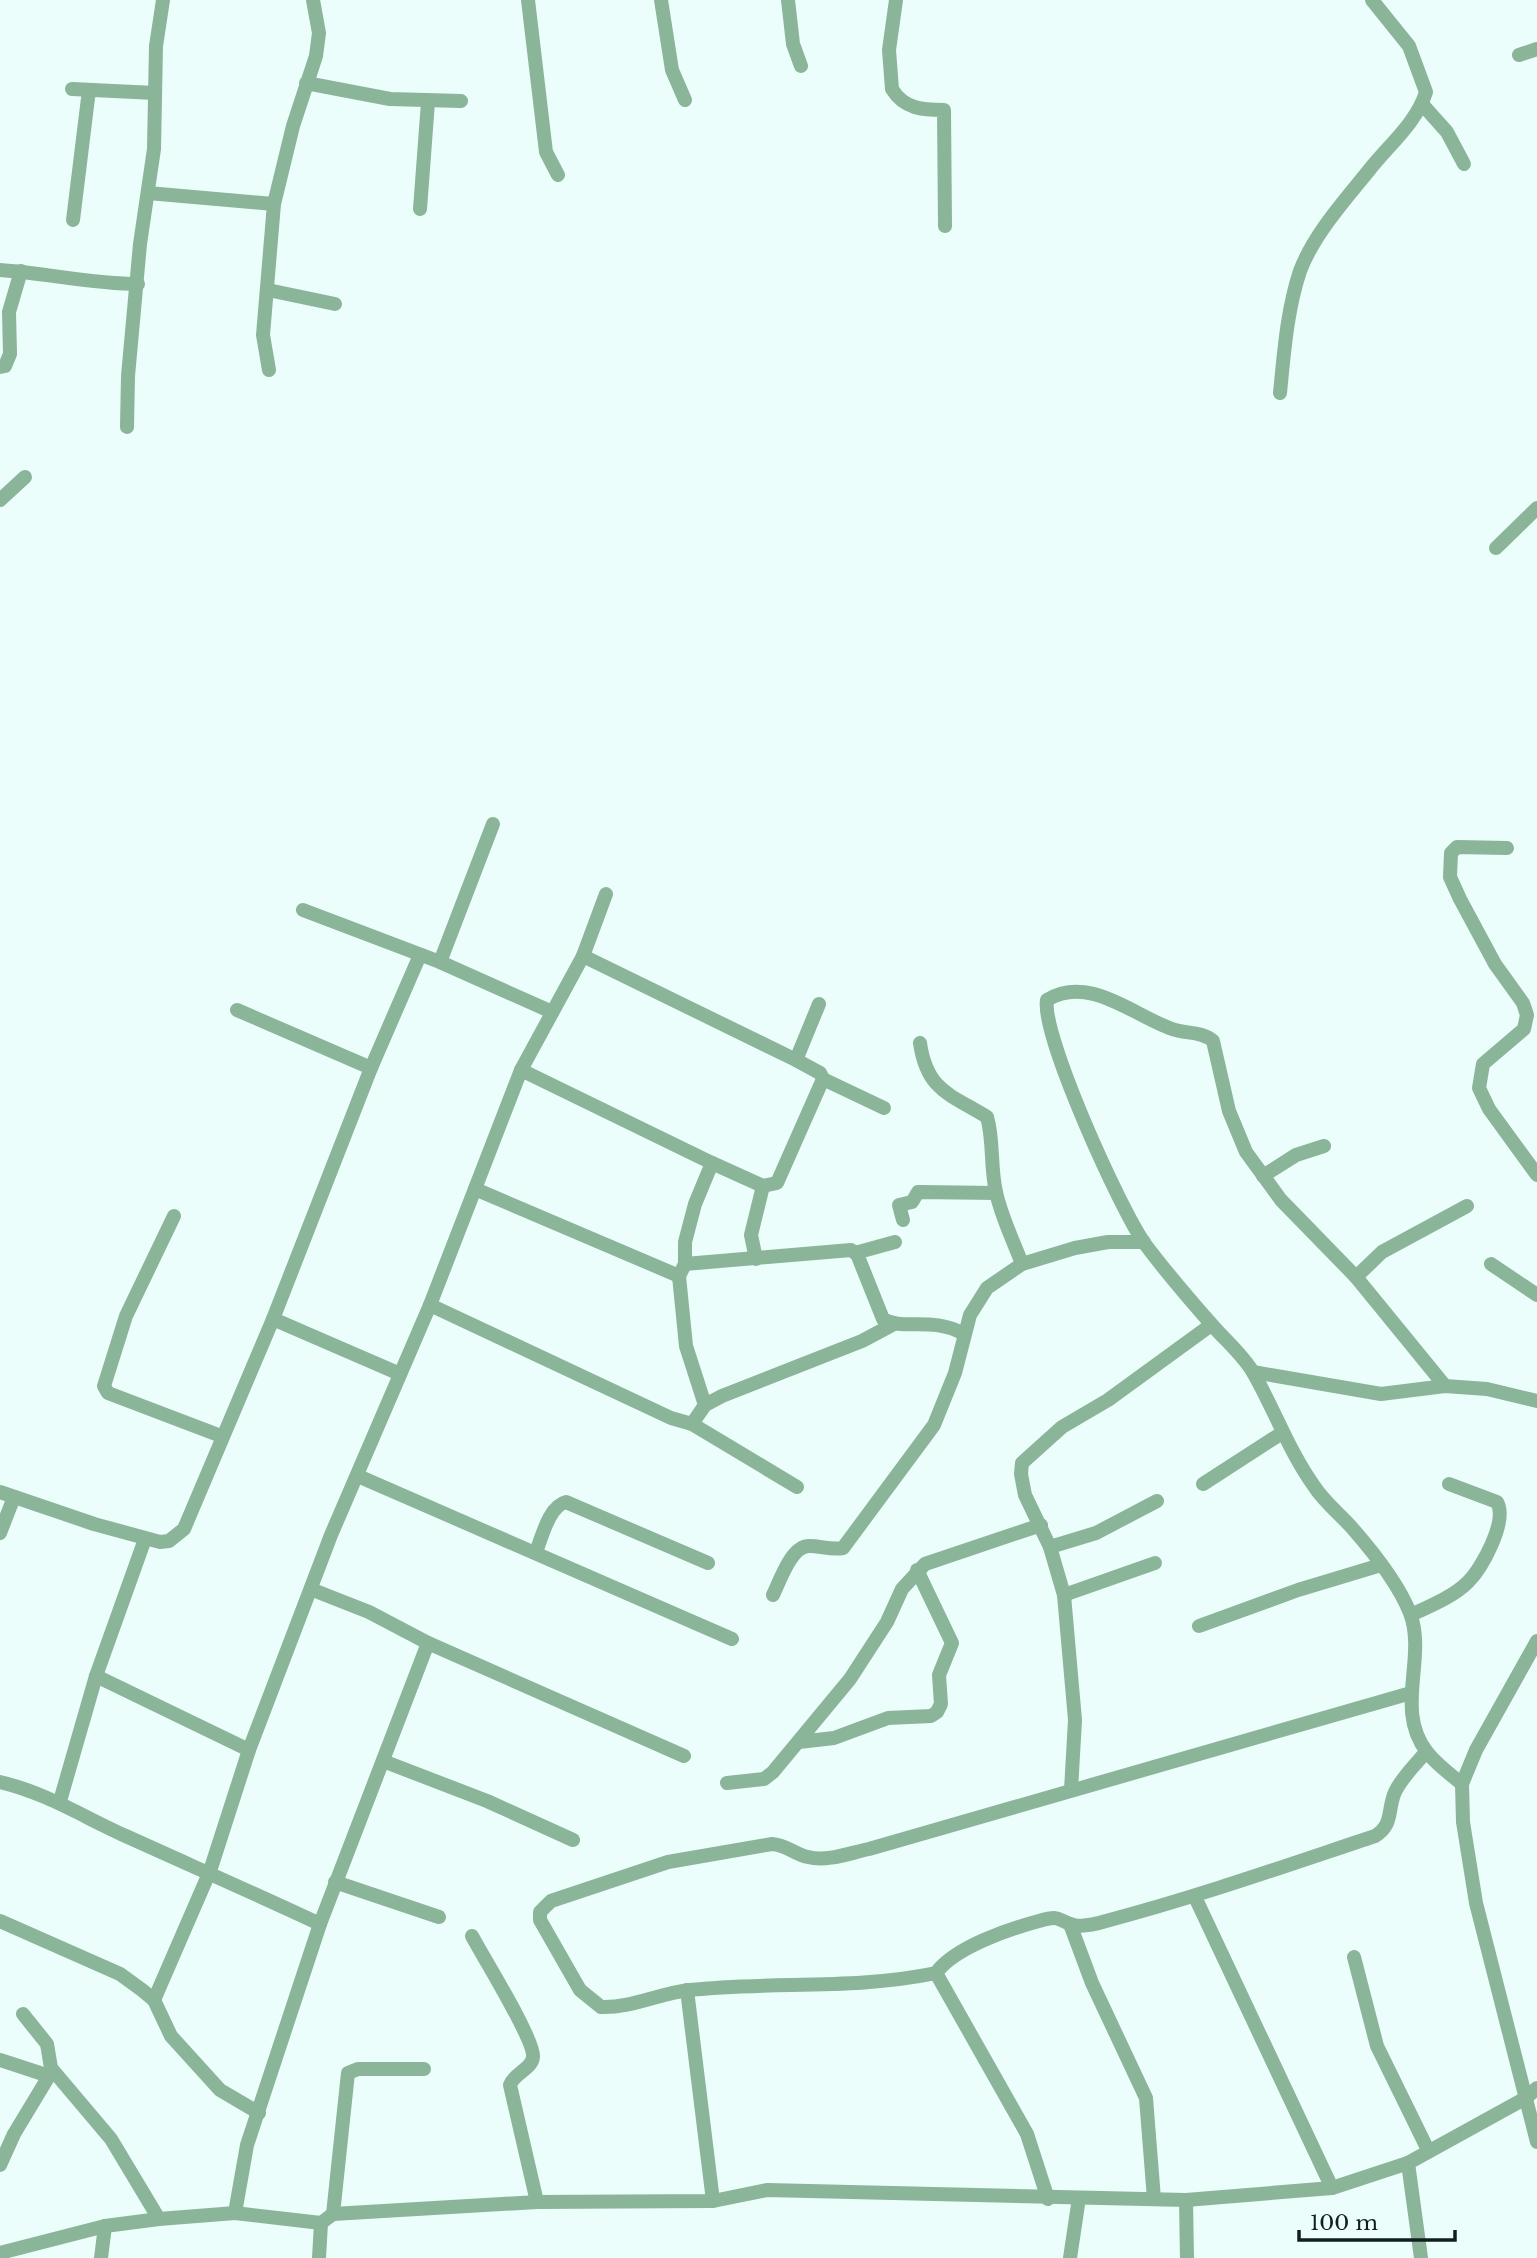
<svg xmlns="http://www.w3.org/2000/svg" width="1537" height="2258" font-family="'Libre Baskerville',serif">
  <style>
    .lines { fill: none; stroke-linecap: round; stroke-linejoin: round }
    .minor { stroke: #8ab599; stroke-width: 14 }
  </style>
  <rect width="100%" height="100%" fill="#ebfefb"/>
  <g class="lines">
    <g class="minor">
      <path d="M528 0 546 152 558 175"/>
      <path d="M661 0 672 70 685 100"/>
      <path d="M788 0 793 44 801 66"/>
      <path d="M896 0 889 50 892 89C904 109 923 110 944 110L945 226"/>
      <path d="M1519 55 1537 49"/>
      <path d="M306 83 390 99 461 101"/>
      <path d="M72 89 155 93"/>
      <path d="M1422 104 1447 132 1464 164"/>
      <path d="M148 193 274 204"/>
      <path d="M420 209 428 102"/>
      <path d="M73 220 89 90"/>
      <path d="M0 270C46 273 92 284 138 284"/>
      <path d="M268 290 335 304"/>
      <path d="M0 367 5 366 10 354 9 312 21 271"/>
      <path d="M269 370 263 335 274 204 293 126 316 56 319 33 313 0"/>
      <path d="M1280 393C1284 353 1287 310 1300 271 1314 234 1345 200 1370 169 1389 145 1417 122 1426 92L1409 46 1372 0"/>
      <path d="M127 427 128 376 140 244 154 149 156 46 163 0"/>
      <path d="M0 500 25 477"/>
      <path d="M1496 548 1537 508"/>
      <path d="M1507 848 1457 847 1451 853 1450 877 1460 899 1495 964 1523 1003 1527 1015 1524 1029 1483 1064 1479 1088 1489 1109 1537 1175"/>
      <path d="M303 910 440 962 552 1012"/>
      <path d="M583 956 606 894"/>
      <path d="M440 962 493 824"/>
      <path d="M237 1010 371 1068"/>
      <path d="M920 1043C927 1091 950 1094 987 1117 994 1141 990 1166 996 1192 1001 1216 1013 1240 1022 1264"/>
      <path d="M796 1060 819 1004"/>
      <path d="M521 1070 712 1163"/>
      <path d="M823 1079 884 1108"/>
      <path d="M1263 1176 1296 1155 1324 1146"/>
      <path d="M475 1189 679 1276"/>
      <path d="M174 1216 126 1316 104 1386 108 1393 221 1436"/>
      <path d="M903 1220 899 1205 912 1202 918 1192 996 1193"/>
      <path d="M855 1253 895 1242"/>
      <path d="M756 1259 751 1235 763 1186"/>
      <path d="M685 1264 851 1250 857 1254 883 1319C903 1331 932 1316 964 1334"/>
      <path d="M1491 1264 1537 1295"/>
      <path d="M1356 1277 1382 1252 1467 1206"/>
      <path d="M430 1305 671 1418 692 1424 705 1405 722 1396 862 1341 892 1325"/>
      <path d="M273 1319 400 1374"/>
      <path d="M1253 1372 1381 1394 1445 1386 1487 1389 1537 1401"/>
      <path d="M1445 1386 1356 1277 1281 1200 1246 1152 1229 1111 1213 1041C1201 1031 1186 1034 1172 1029 1134 1016 1089 974 1047 1000 1041 1035 1121 1211 1145 1244 1166 1272 1190 1300 1213 1326 1226 1341 1244 1356 1254 1374 1275 1411 1289 1451 1314 1486 1324 1502 1341 1515 1353 1529 1374 1553 1398 1583 1410 1613 1427 1658 1394 1710 1427 1752 1436 1764 1450 1774 1462 1784"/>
      <path d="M692 1424 797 1487"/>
      <path d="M358 1476 732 1639"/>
      <path d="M1203 1484 1282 1433"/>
      <path d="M0 1492 94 1524 160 1542 169 1541 184 1529 273 1319 371 1068 420 955"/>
      <path d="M0 1533 14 1497"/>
      <path d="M145 1539 96 1676 249 1750"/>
      <path d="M1050 1547 1096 1533 1157 1501"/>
      <path d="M536 1552C542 1537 549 1506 566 1502L708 1563"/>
      <path d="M313 1590 369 1612 428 1643 684 1756"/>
      <path d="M773 1595C780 1581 791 1546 809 1546 821 1546 831 1550 843 1548L934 1425 955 1373 970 1315 987 1288 1022 1264 1075 1248 1108 1242H1144"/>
      <path d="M1064 1595 1155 1563"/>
      <path d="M1411 1615C1430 1606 1453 1597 1468 1582 1482 1568 1508 1521 1497 1502L1449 1484"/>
      <path d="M1199 1626 1298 1590 1381 1565"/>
      <path d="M1537 1641 1476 1750 1462 1784 1463 1822 1476 1903 1537 2142"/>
      <path d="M1411 1693 869 1849C850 1853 827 1862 808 1857 794 1854 787 1845 772 1844L668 1862 551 1901 540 1912V1920L580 1990 601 2007C632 2008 660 1993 690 1990 772 1981 855 1990 936 1973 955 1947 1009 1929 1039 1921 1063 1914 1056 1921 1074 1925 1083 1927 1096 1924 1106 1921 1197 1897 1285 1866 1375 1836 1394 1824 1387 1810 1395 1792 1402 1777 1416 1764 1426 1752"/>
      <path d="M799 1742 834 1738 888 1718 931 1716 937 1712 941 1704 939 1675 952 1643 917 1570"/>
      <path d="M383 1761 487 1801 573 1840"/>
      <path d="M0 1782C47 1793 85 1818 128 1837 192 1866 256 1894 320 1924"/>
      <path d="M727 1783 764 1779 773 1772 850 1679 887 1622 902 1589 925 1564 1041 1525"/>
      <path d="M1071 1790 1075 1720 1064 1595 1050 1547 1025 1495 1021 1474 1022 1463 1062 1427 1108 1400 1211 1325"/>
      <path d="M60 1801 96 1676"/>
      <path d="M335 1882 439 1917"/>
      <path d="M1195 1897 1332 2188"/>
      <path d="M0 1921 120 1974 142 1990 154 2000 171 2036 220 2090 259 2113"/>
      <path d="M1070 1924 1092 1983 1146 2098 1154 2199"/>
      <path d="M472 1936C483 1957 535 2040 533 2057 532 2069 514 2073 510 2085L537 2202"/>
      <path d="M1354 1957 1377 2046 1428 2150"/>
      <path d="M936 1973 1027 2134 1048 2199"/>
      <path d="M687 1990 713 2201"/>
      <path d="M154 2000 210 1871 249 1750 331 1535 430 1305 521 1070 583 956 796 1060 820 1073 823 1079 777 1183 763 1186 712 1163 695 1204 685 1242V1264L679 1276 686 1346 705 1405"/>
      <path d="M23 2014 47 2044 51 2068 111 2139 159 2219"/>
      <path d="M0 2060 49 2076 51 2069"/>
      <path d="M1408 2163 1421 2258"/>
      <path d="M0 2165 14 2134 49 2076"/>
      <path d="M1186 2200 1187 2258"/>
      <path d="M235 2213 247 2145 320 1924 428 1643"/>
      <path d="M333 2214 348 2073 358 2069H424"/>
      <path d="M0 2253 105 2226 159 2219 235 2213 321 2223 333 2214 537 2202 713 2201 767 2190 1186 2200 1332 2188 1408 2163 1526 2098 1537 2088"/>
      <path d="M101 2258 105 2226"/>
      <path d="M319 2258 321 2223"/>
      <path d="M1070 2258 1079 2198"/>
    </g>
  </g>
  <path d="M1299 2230v10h156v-10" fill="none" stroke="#131f1e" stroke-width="3.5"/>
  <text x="1310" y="2230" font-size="21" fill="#131f1e" stroke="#ebfefb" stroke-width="5" paint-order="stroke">100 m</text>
</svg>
